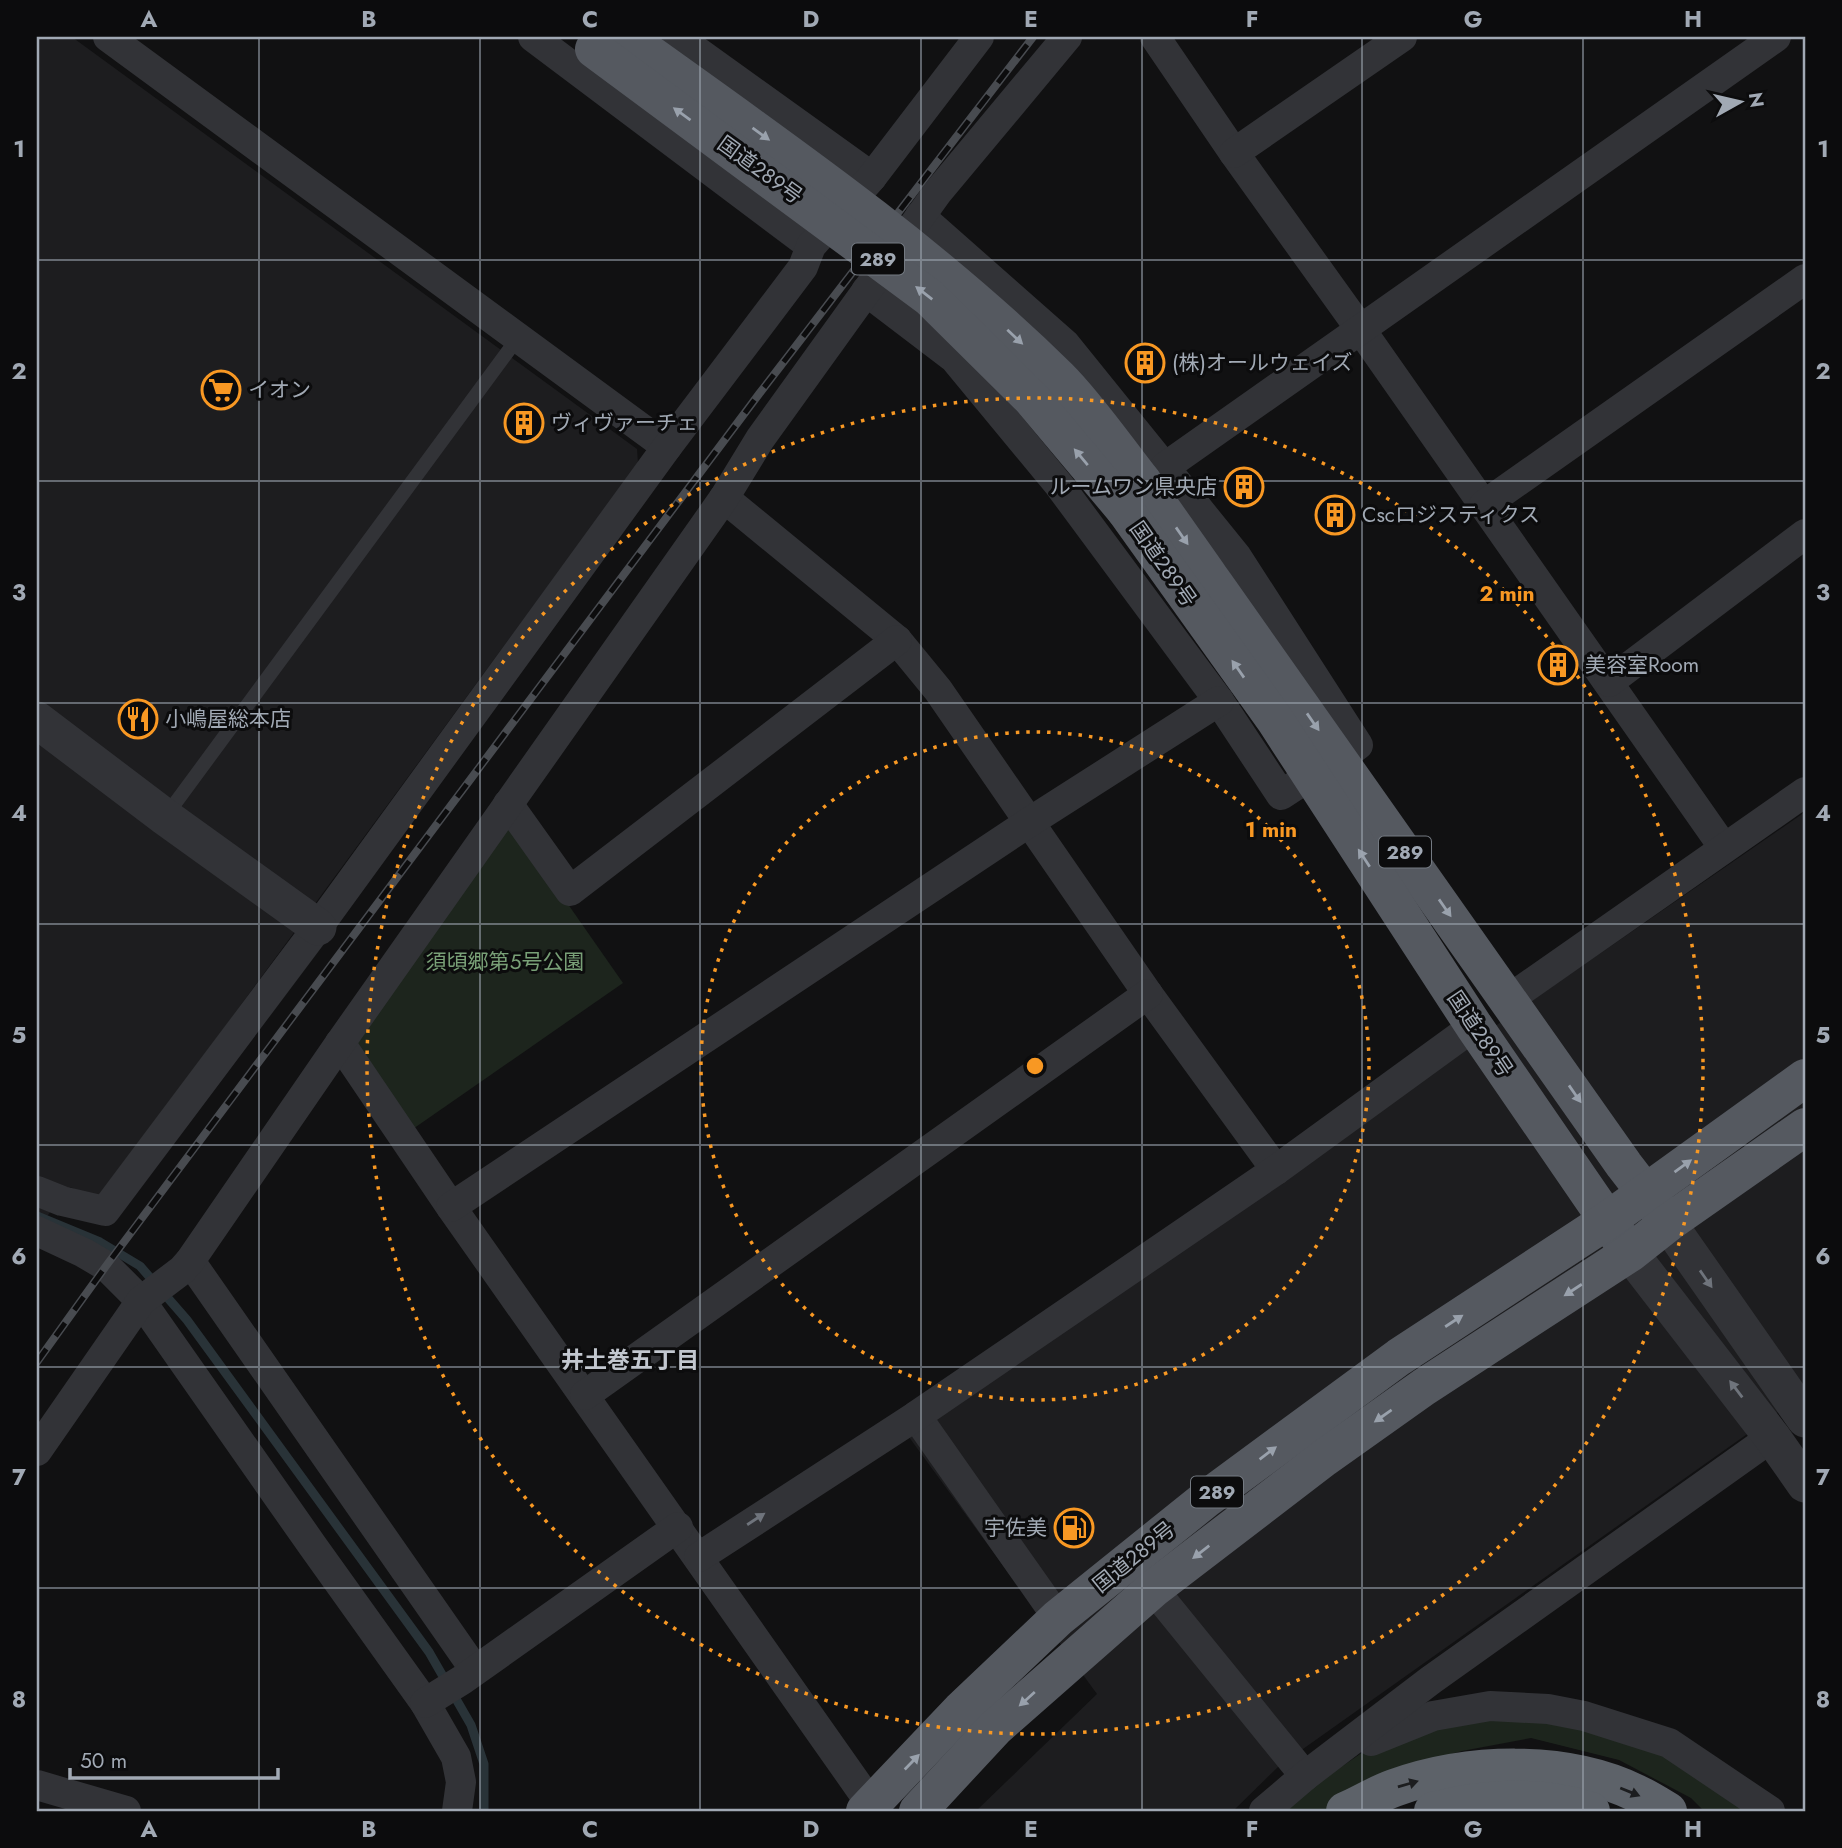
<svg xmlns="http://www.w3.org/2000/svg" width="1842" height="1848" font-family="Jost,'Noto Sans JP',sans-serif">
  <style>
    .built { fill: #1d1d1f }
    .green { fill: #1d251d }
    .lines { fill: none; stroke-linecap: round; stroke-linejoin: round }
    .stream { stroke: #293338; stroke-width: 9 }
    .service { stroke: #323337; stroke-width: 14 }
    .minor { stroke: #323337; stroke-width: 30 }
    .tertiary { stroke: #323337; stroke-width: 37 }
    .trunk { stroke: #555960; stroke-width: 38 }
    .motorway { stroke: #5d6269; stroke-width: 38 }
    .rail-casing { stroke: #484b50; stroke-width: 8 }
    .rail { stroke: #0c0c0d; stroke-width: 5; stroke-dasharray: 16; stroke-linecap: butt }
    .trunk-bridge { stroke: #555960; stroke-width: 38 }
    .oneway { fill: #99a1ac }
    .oneway2 { fill: #6f747c }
    .oneway3 { fill: #1c1d1f }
    .grid { fill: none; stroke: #a1a9b4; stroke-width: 2; stroke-opacity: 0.55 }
    .ring { fill: none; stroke: #f89823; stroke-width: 3.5; stroke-dasharray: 3.5 7 }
    .labels { text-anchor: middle; stroke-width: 6; stroke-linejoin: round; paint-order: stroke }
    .shield { fill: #0c0c0d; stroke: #747a82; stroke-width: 2 }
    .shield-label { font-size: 19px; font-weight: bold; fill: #a1a9b4 }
    .street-label { font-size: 21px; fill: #a1a9b4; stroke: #0c0c0d }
    .poi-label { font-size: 21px; fill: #a1a9b4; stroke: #0c0c0d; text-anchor: start }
    .park-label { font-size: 21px; fill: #79a077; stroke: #0c0c0d }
    .neighbourhood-label { font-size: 23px; font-weight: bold; fill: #c2c7cf; stroke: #0c0c0d }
    .centre { fill: #f89823; stroke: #0c0c0d; stroke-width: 3.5 }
    .ring-label { font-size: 21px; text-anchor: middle; font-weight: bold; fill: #f89823; stroke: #0c0c0d; stroke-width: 6; stroke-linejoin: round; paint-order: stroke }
    .neatline { fill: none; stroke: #a1a9b4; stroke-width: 2.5 }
    .grid-label { font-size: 23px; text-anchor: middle; font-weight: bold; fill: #a1a9b4 }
  </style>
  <rect width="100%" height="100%" fill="#111112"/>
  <g class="built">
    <path d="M37 37H72L637 449 638 463 98 1200 70 1187 37 1229Z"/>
    <path d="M1805 812V1393L1279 1766 1233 1811H976L1097 1694 906 1433Z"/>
  </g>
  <g class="green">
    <path d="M503 811 623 983 410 1131 348 1043Z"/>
    <path d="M1474 1717 1545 1721 1665 1750 1744 1811H1704L1691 1798 1619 1760 1531 1738 1462 1751 1379 1774 1325 1811H1277L1366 1750Z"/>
  </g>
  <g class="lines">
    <path class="stream" d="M37 1216 100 1242 140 1266 187 1320 429 1652 471 1725 484 1764V1811"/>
    <path class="service" d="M165 817 517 339"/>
    <g class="minor">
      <path d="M108 37 667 447"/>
      <path d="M533 37 811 246"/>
      <path d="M677 37 872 177"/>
      <path d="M1155 37 1234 153 1361 330 1724 848"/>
      <path d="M1234 153 1402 37"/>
      <path d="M920 216 1065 344 1237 557 1358 745 1339 759"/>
      <path d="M866 291 954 358 1059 485 1219 701 1281 795 1310 776"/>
      <path d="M1165 467 1776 37"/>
      <path d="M724 498 897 640 938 690 1148 994 1276 1170"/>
      <path d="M1484 505 1805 279"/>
      <path d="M1609 682 1805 534"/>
      <path d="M508 804 570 891 897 640"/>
      <path d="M1509 999 1805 792"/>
      <path d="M340 1043 451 1207 871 1804 878 1811"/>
      <path d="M37 1191 62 1201 105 1211 318 927 667 447 803 267 811 246 872 177 979 37"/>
      <path d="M451 1207 1028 823 1219 701"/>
      <path d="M37 1231 84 1253 106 1266 141 1301 312 1545 425 1703 456 1757 461 1782 457 1811"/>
      <path d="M190 1261 475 1670"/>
      <path d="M585 1395 1148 994"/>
      <path d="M916 1416 1058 1618"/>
      <path d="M37 1451 141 1301 182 1270 190 1261 340 1043 724 498 760 439 937 193 1067 37"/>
      <path d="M699 1557 916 1416 1276 1170 1474 1026"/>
      <path d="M1153 1589 1305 1776"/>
      <path d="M425 1703 462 1680 678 1527"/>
      <path d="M1371 1741 1433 1716 1490 1706 1548 1709 1584 1716 1669 1743 1770 1811"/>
      <path d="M37 1785 126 1811"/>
      <path d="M1264 1811 1305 1776 1431 1680 1772 1437"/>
    </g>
    <g class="tertiary">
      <path d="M37 720 165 817 318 927"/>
      <path d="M1668 1223 1805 1419"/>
      <path d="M1630 1253 1772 1437 1805 1484"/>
    </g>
    <g class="trunk">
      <path d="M1142 481 1624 1165 1661 1213"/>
      <path d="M1125 510 1275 720 1474 1026 1621 1240"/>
      <path d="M865 1811 961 1710 1058 1618 1206 1499 1399 1357 1608 1220 1805 1078"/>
      <path d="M918 1811 995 1728 1153 1589 1324 1458 1424 1387 1630 1253 1668 1223 1805 1127"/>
    </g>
    <g class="motorway">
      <path d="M1345 1811C1361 1804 1377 1794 1394 1788 1467 1762 1564 1758 1636 1793 1647 1798 1658 1805 1668 1811"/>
      <path d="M1433 1811C1484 1798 1540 1794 1591 1811"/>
    </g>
    <defs>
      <path id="rail" d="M37 1362 106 1266 759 394 1033 37"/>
    </defs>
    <use href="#rail" class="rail-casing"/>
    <use href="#rail" class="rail"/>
    <g class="trunk-bridge">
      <path d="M626 37C775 144 927 248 1059 378 1087 406 1116 448 1142 481"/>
      <path d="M594 49 930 298 1031 398 1125 510"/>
    </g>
  </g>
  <defs><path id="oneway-solid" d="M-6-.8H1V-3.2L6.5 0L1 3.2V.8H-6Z" transform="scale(1.75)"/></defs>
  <g class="oneway">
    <use href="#oneway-solid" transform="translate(682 114) rotate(-144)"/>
    <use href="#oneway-solid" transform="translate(761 134) rotate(36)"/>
    <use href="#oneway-solid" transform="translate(924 293) rotate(-142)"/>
    <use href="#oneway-solid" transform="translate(1015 337) rotate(43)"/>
    <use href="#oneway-solid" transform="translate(1081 457) rotate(-130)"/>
    <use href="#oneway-solid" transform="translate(1182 536) rotate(55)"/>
    <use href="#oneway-solid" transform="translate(1238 669) rotate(-125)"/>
    <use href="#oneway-solid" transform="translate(1313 722) rotate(55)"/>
    <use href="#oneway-solid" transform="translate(1364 858) rotate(-123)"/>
    <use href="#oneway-solid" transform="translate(1445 908) rotate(55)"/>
    <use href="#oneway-solid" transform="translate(1575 1094) rotate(55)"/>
    <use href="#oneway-solid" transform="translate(1683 1166) rotate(-36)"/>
    <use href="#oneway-solid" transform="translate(1573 1290) rotate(147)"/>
    <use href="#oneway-solid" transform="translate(1454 1321) rotate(-33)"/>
    <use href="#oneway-solid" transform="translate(1383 1416) rotate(145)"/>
    <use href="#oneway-solid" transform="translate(1268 1453) rotate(-37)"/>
    <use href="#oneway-solid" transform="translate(1201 1552) rotate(142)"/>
    <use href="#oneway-solid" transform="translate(1027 1699) rotate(138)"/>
    <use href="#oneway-solid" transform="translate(912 1762) rotate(-46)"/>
  </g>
  <g class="oneway2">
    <use href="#oneway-solid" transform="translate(1706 1279) rotate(55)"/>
    <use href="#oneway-solid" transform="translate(1736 1389) rotate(-127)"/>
    <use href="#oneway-solid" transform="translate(756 1519) rotate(-33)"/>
  </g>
  <g class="oneway3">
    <use href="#oneway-solid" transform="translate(1408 1784) rotate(-16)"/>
    <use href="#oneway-solid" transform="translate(1630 1792) rotate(22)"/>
  </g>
  <path class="grid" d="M259 37V1811M480 37V1811M700 37V1811M921 37V1811M1142 37V1811M1362 37V1811M1583 37V1811M37 260H1805M37 481H1805M37 703H1805M37 924H1805M37 1145H1805M37 1367H1805M37 1588H1805"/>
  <g class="ring">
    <circle cx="1035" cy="1066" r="334"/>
    <circle cx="1035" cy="1066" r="668"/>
  </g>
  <defs>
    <symbol id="building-ring" viewBox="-11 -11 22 22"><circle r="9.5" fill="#0c0c0d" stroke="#f89823" stroke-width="1.5"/><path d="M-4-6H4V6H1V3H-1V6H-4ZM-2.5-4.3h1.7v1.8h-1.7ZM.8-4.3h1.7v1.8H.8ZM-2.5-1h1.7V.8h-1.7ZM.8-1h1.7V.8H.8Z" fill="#f89823"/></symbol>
    <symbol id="supermarket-ring" viewBox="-11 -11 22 22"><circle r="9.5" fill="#0c0c0d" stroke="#f89823" stroke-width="1.5"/><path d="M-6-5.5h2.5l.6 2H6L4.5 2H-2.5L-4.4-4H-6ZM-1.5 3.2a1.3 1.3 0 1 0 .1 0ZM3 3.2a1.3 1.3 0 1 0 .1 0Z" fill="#f89823"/></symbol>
    <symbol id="restaurant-ring" viewBox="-11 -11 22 22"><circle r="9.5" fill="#0c0c0d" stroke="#f89823" stroke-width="1.5"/><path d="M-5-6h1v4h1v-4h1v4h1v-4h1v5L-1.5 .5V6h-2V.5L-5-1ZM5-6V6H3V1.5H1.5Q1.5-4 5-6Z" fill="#f89823"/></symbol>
    <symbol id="fuel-ring" viewBox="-11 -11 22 22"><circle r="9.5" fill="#0c0c0d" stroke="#f89823" stroke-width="1.5"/><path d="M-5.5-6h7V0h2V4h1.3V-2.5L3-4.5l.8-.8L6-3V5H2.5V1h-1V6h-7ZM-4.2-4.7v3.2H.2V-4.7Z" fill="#f89823"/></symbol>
  </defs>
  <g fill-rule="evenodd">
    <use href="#building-ring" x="1123" y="341" width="44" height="44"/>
    <use href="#supermarket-ring" x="199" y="368" width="44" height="44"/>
    <use href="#building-ring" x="502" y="401" width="44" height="44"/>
    <use href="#building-ring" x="1222" y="465" width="44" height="44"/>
    <use href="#building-ring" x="1313" y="493" width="44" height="44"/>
    <use href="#building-ring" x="1536" y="643" width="44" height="44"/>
    <use href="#restaurant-ring" x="116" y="697" width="44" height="44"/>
    <use href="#fuel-ring" x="1052" y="1506" width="44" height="44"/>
  </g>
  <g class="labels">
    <g class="shield">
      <rect x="852" y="243.5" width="52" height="31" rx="5"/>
      <rect x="1379" y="836.5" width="52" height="31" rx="5"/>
      <rect x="1191" y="1476.5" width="52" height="31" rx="5"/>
    </g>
    <g class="shield-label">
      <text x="878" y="266">289</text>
      <text x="1405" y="859">289</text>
      <text x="1217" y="1499">289</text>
    </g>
    <g class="street-label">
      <text transform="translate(760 170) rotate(36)" y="7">国道289号</text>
      <text transform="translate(1163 564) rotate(55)" y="7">国道289号</text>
      <text transform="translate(1480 1034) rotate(56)" y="7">国道289号</text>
      <text transform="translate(1134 1557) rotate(-39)" y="7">国道289号</text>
    </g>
    <g class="poi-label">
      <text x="1172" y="370">(株)オールウェイズ</text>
      <text x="248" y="397">イオン</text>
      <text x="551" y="430">ヴィヴァーチェ</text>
      <text x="1217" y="494" text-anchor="end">ルームワン県央店</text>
      <text x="1362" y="522">Cscロジスティクス</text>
      <text x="1585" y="672">美容室Room</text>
      <text x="165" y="726">小嶋屋総本店</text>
      <text x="1047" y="1535" text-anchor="end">宇佐美</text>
    </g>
    <g class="park-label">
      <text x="505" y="969">須頃郷第５号公園</text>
    </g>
    <g class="neighbourhood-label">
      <text x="630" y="1368">井土巻五丁目</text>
    </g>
  </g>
  <circle cx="1035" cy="1066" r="10" class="centre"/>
  <g class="ring-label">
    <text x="1507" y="601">2 min</text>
    <text x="1271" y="837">1 min</text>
  </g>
  <rect width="1842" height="1848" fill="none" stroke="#0c0c0d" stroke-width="77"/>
  <g transform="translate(1740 102) rotate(82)" stroke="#0c0c0d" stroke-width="5" paint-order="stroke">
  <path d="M0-5L12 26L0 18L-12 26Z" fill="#a1a9b4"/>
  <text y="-10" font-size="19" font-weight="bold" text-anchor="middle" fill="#a1a9b4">N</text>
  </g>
  <path d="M70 1768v10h208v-10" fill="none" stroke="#a1a9b4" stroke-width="3.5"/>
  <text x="80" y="1768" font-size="21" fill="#a1a9b4" stroke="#0c0c0d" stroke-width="5" paint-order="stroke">50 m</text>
  <rect x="38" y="38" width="1766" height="1772" class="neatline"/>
  <g class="grid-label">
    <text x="149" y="27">A</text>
    <text x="369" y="27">B</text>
    <text x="590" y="27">C</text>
    <text x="811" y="27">D</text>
    <text x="1031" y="27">E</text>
    <text x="1252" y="27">F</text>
    <text x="1473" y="27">G</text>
    <text x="1693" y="27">H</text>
    <text x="19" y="157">1</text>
    <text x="1823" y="157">1</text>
    <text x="19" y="379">2</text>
    <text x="1823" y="379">2</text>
    <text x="19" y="600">3</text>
    <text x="1823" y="600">3</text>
    <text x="19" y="821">4</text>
    <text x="1823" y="821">4</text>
    <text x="19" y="1043">5</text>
    <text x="1823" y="1043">5</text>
    <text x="19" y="1264">6</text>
    <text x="1823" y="1264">6</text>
    <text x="19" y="1485">7</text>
    <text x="1823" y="1485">7</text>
    <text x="19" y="1707">8</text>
    <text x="1823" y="1707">8</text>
    <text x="149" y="1837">A</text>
    <text x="369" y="1837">B</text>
    <text x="590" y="1837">C</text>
    <text x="811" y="1837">D</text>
    <text x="1031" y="1837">E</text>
    <text x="1252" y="1837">F</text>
    <text x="1473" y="1837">G</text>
    <text x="1693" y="1837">H</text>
  </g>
</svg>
